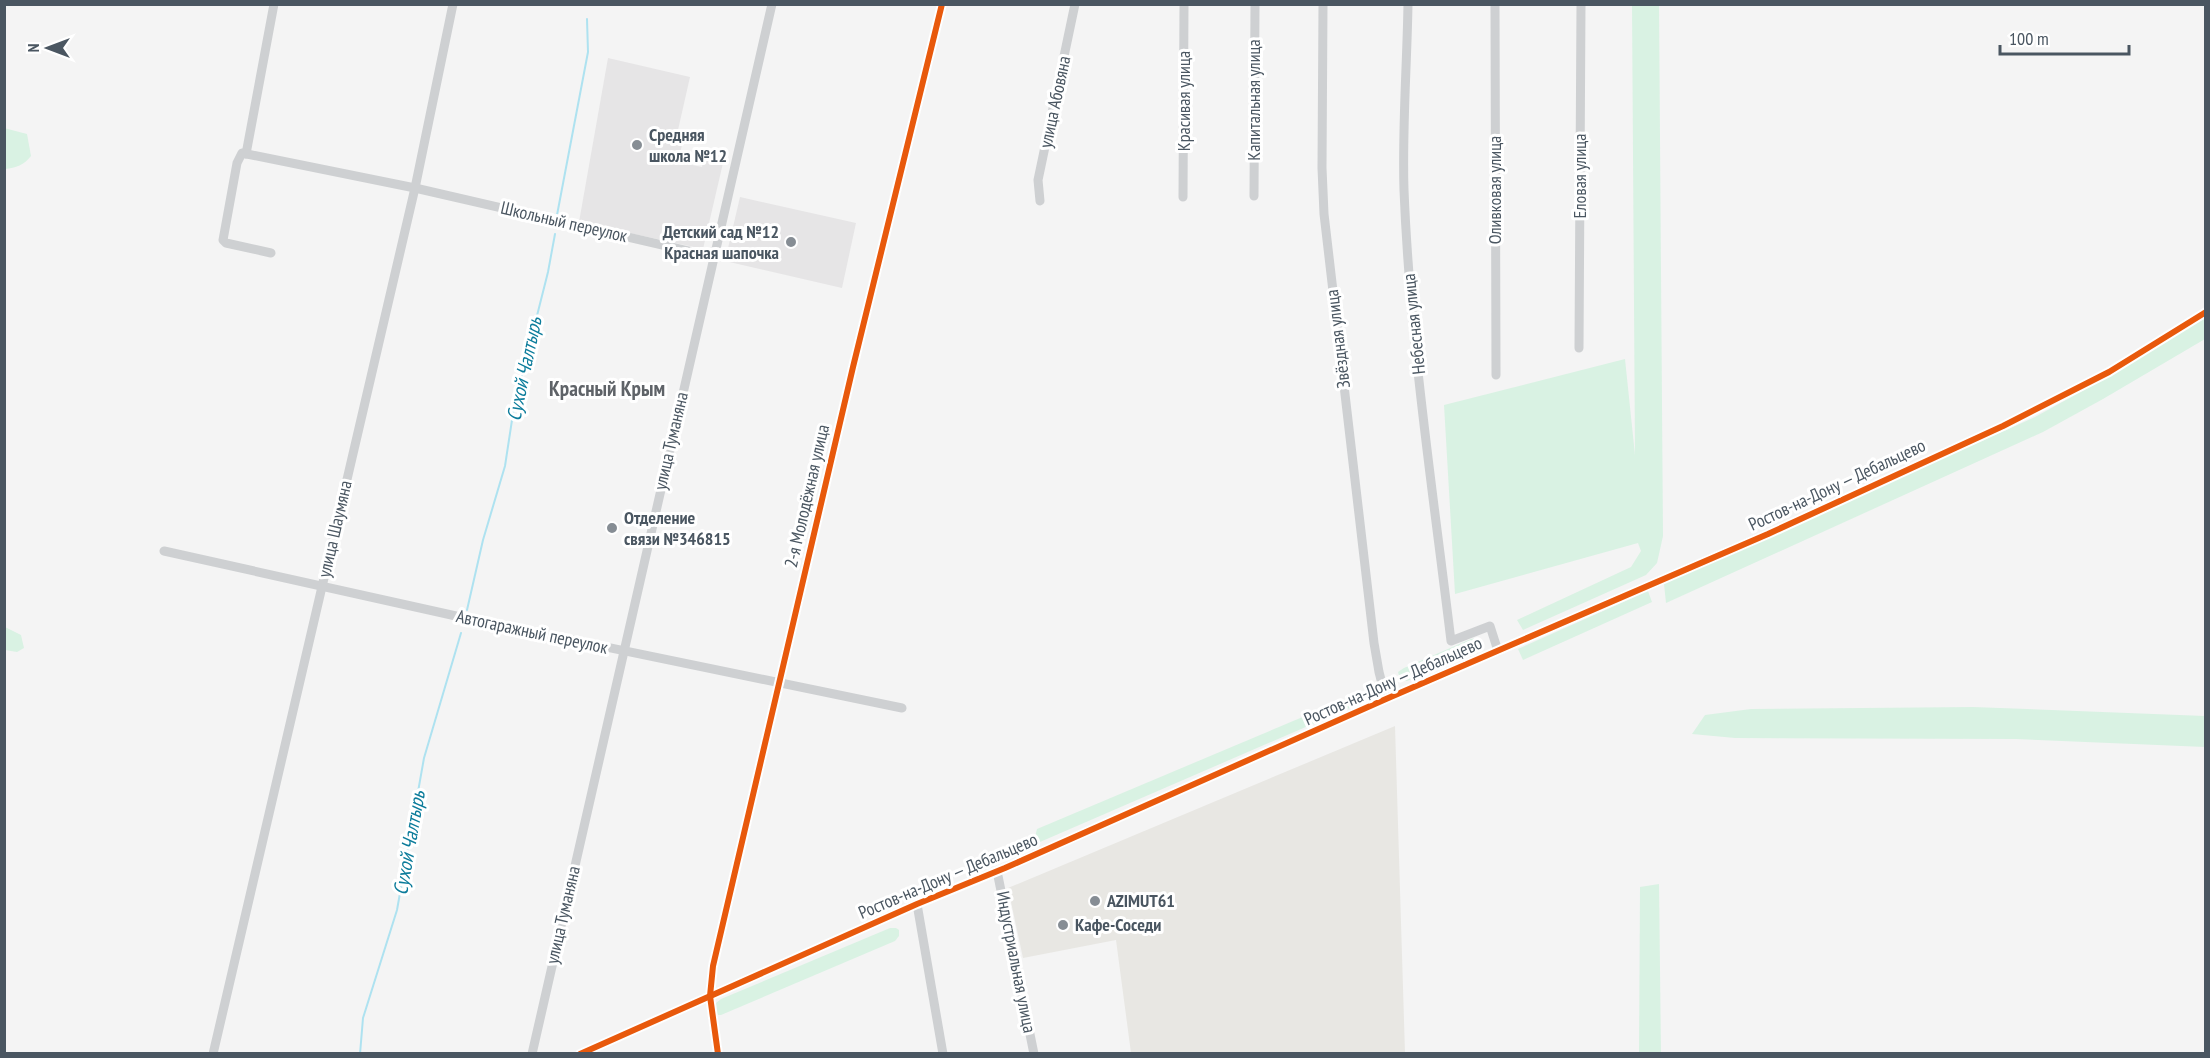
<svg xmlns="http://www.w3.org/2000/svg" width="2210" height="1058" font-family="'PT Sans Narrow',sans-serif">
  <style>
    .commercial { fill: #e8e7e3 }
    .education { fill: #e6e5e6 }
    .green { fill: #d9f2e3 }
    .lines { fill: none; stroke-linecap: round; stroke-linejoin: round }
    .stream { stroke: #aee2f0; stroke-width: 2 }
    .minor { stroke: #ced0d2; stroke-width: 9 }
    .cycleway-casing { stroke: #fff; stroke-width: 10 }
    .cycleway { stroke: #e8590c; stroke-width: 6 }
    .poi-dot { fill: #868d94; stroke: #fff; stroke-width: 2 }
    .labels { text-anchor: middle; stroke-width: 6; stroke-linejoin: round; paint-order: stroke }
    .street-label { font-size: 18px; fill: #4a5661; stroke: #fff }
    .poi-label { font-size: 18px; font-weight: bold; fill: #4a5661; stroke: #fff; text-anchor: start }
    .water-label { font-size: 20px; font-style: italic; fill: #0c7c9b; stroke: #fff }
    .quarter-label { font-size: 21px; font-weight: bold; fill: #5f6368; stroke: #fff }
  </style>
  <rect width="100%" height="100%" fill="#f4f4f4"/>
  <path class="commercial" d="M1395 726 1405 1053H1131L1116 940 1023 958 1008 888Z"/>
  <g class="education">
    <path d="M608 58 690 77 678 130 685 132 678 162 702 167 704 159 723 163 703 249 579 222Z"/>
    <path d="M740 197 856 223 842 288 725 261Z"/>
  </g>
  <g class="green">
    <path d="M1632 5H1659L1663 536 1657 563 1646 575 1523 630 1517 620 1631 567 1641 551 1638 543 1455 594 1444 405 1625 359 1635 455Z"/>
    <path d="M4 128 27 134 31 156C24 165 16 168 5 169Z"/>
    <path d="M2205 318V339L2103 399 2043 432 1666 603 1664 584 2035 417 2095 384Z"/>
    <path d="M1648 591 1652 602 1523 660 1518 649Z"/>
    <path d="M5 627 21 635 24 648 17 652 5 650Z"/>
    <path d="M1477 638 1480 642V647L1474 652 1407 681 1400 679 1398 672 1404 668 1471 639Z"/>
    <path d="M1367 697 1361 703 1033 845 1037 829 1343 700Z"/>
    <path d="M1973 707 2205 716V747L2016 739 1735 738 1692 734 1705 715 1751 709Z"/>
    <path d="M1659 884 1661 1053H1639L1640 887Z"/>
    <path d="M890 928H896L899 930V936L895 941 721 1015H718L715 1011 716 1003 721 999Z"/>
  </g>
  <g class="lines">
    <g class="stream">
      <path d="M557 215 588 52 587 19"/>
      <path d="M467 610 483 540 505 466 514 407 548 272 555 234"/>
      <path d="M360 1054 363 1018 397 910 424 758 461 633"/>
    </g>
    <g class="minor">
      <path d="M1323 4 1322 168 1324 214 1374 643 1379 672 1386 699"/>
      <path d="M1408 4C1407 65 1402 130 1404 190 1410 341 1433 492 1451 641L1490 626 1498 651"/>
      <path d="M1495 4 1496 375"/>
      <path d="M246 154 274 4"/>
      <path d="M1254 196 1255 4"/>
      <path d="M1183 197 1184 4"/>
      <path d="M1040 201 1038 180 1075 4"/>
      <path d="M271 253 226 243 223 240 237 163 242 153 415 188 714 257"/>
      <path d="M1579 348 1581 4"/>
      <path d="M164 551 456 616 902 708"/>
      <path d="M997 871 1034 1054"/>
      <path d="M917 904 943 1054"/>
      <path d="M213 1054 415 188 453 4"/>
      <path d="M532 1054 772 4"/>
      <path d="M580 1054 917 904 1005 868 1386 699 1768 534 2003 426 2109 372 2206 312"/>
      <path d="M718 1054 710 996 713 966 853 367 942 4"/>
    </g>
    <defs>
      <g id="cycleway">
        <path d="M580 1054 917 904 1005 868 1386 699 1768 534 2003 426 2109 372 2206 312"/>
        <path d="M718 1054 710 996 713 966 853 367 942 4"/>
      </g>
    </defs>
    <use href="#cycleway" class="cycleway-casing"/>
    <use href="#cycleway" class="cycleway"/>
  </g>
  <g class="poi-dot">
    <circle cx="637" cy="145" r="6"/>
    <circle cx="791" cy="242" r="6"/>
    <circle cx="612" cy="528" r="6"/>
    <circle cx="1095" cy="901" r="6"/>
    <circle cx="1063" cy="925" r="6"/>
  </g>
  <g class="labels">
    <g class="street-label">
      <text transform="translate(1254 100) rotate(-90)" y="6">Капитальная улица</text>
      <text transform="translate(1184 101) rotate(-90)" y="6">Красивая улица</text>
      <text transform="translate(1055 102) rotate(-78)" y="6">улица Абовяна</text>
      <text transform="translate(1580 176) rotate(-90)" y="6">Еловая улица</text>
      <text transform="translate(1495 190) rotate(-90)" y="6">Оливковая улица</text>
      <text transform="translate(564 222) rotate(13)" y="6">Школьный переулок</text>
      <text transform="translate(1414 324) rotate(-96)" y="6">Небесная улица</text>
      <text transform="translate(1338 339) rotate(-97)" y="6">Звёздная улица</text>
      <text transform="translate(671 441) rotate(-77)" y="6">улица Туманяна</text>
      <text transform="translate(1837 485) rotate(-25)" y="6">Ростов-на-Дону — Дебальцево</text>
      <text transform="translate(807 496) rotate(-77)" y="6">2-я Молодёжная улица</text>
      <text transform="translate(335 529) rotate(-77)" y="6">улица Шаумяна</text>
      <text transform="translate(532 632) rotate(12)" y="6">Автогаражный переулок</text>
      <text transform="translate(1393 681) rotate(-24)" y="6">Ростов-на-Дону — Дебальцево</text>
      <text transform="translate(948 876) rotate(-23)" y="6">Ростов-на-Дону — Дебальцево</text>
      <text transform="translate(563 915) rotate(-77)" y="6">улица Туманяна</text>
      <text transform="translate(1016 962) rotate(79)" y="6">Индустриальная улица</text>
    </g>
    <g class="poi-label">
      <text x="649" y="141">Средняя<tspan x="649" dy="21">школа №12</tspan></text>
      <text x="779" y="238" text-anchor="end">Детский сад №12<tspan x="779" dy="21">Красная шапочка</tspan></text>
      <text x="624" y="524">Отделение<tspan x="624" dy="21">связи №346815</tspan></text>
      <text x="1107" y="907">AZIMUT61</text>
      <text x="1075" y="931">Кафе-Соседи</text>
    </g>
    <g class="water-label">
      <text transform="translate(524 369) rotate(-78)" y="7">Сухой Чалтырь</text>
      <text transform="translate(409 843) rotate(-80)" y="7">Сухой Чалтырь</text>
    </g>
    <g class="quarter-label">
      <text x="607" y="396">Красный Крым</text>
    </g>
  </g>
  <rect width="2210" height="1058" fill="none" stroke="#4a5661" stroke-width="12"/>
  <g transform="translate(48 48) rotate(270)" stroke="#ffffff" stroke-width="4.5" paint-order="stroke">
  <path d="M0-4.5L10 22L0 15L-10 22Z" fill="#4a5661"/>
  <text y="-9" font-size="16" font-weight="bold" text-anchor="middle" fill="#4a5661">N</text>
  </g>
  <path d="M2000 45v9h129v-9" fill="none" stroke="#4a5661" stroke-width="3"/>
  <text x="2009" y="45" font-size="18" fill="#4a5661" stroke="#ffffff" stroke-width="4.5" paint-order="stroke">100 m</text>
</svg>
